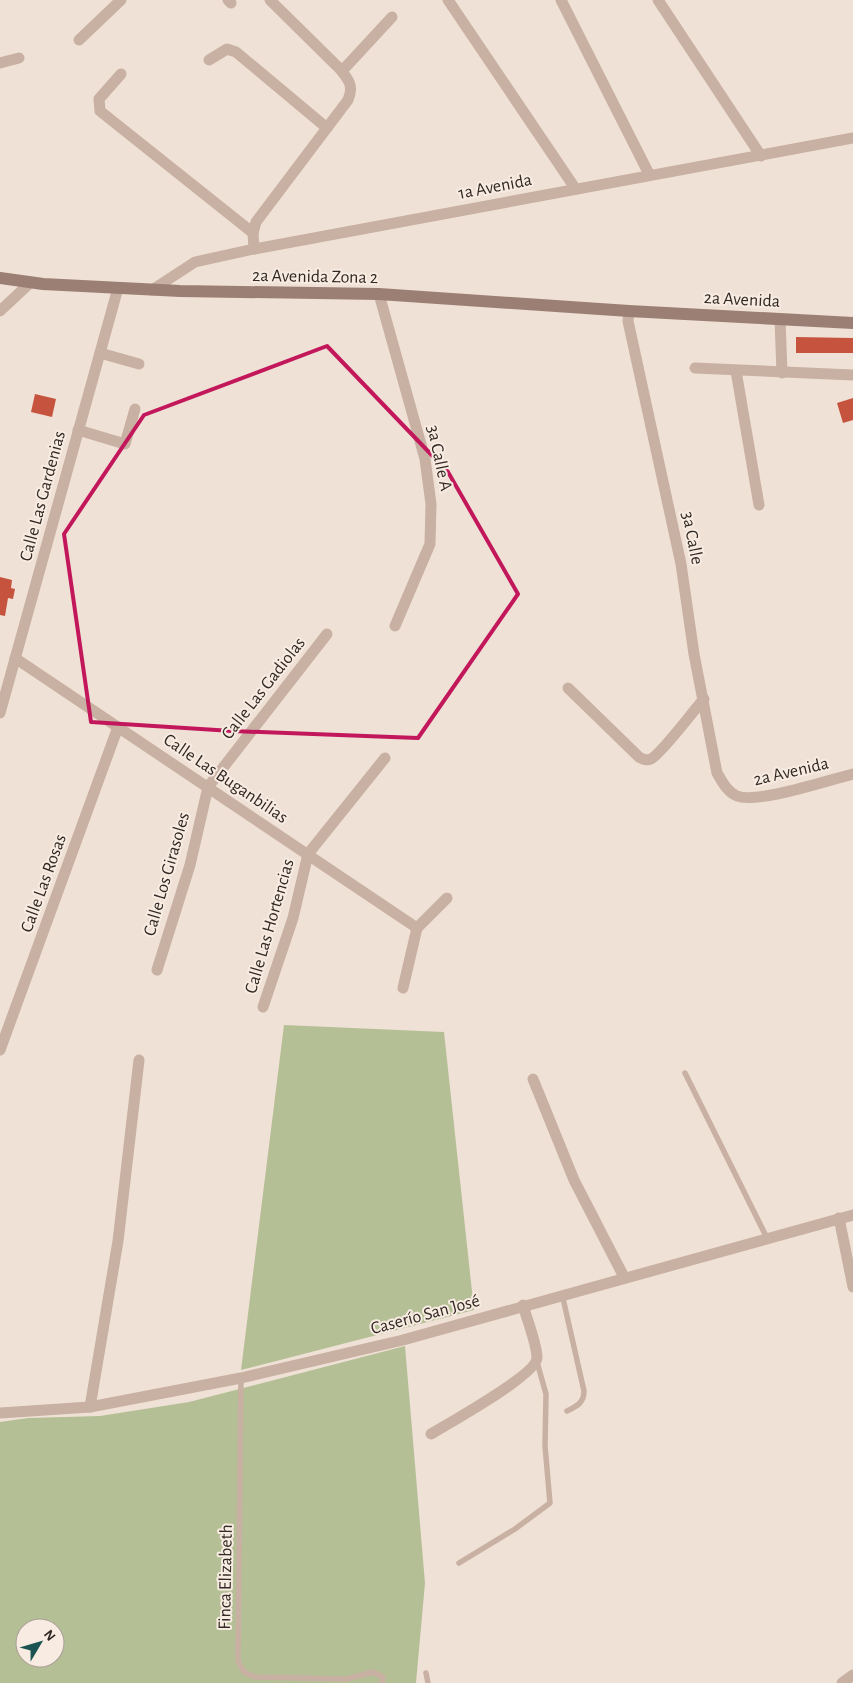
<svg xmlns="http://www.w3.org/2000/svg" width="853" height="1683" font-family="'Alegreya Sans',sans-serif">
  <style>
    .green { fill: #b5bf96; fill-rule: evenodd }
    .building { fill: #c6533e }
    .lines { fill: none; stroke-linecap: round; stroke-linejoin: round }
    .lane { stroke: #c8b0a2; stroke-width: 5.5 }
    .street { stroke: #c8b0a2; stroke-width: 11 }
    .secondary { stroke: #9b7f74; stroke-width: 12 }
    .marked { fill: none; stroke: #c2185b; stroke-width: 4; stroke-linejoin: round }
    .labels { text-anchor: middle; stroke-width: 4; stroke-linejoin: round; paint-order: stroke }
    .street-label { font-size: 18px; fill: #322824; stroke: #f8ece2 }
  </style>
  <rect width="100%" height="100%" fill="#f0e1d6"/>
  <g class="green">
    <path d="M284 1025 444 1032 474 1310 241 1370Z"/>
    <path d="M405 1346 425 1583 416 1683H0V1422L28 1418 100 1416 189 1402ZM25 1628H55V1658H25Z"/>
  </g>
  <g class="building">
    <path d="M796 337 853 338V353H796Z"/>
    <path d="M35 394 56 399 52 417 31 412Z"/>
    <path d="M853 398V420L843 423 837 403Z"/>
    <path d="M0 577 12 580 11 588 15 589 13 599 8 598 5 616 0 615Z"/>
  </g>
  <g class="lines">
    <g class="lane">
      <path d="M685 1073 767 1238"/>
      <path d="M562 1294 584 1391C584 1403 577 1406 567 1411"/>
      <path d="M241 1378 238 1661 244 1672 255 1677 347 1679 373 1672 383 1677 382 1683"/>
      <path d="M459 1563 515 1529 550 1503 545 1446 546 1394 537 1362"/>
      <path d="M426 1673 428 1683"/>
    </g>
    <g class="street">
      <path d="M228 0 231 3"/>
      <path d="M448 0 575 188"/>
      <path d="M561 0 649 174"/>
      <path d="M658 0 761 156"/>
      <path d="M79 40 121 0"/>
      <path d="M209 60 227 49 236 52 327 128"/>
      <path d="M0 63 19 58"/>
      <path d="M342 71 392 17"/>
      <path d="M121 74 99 99 100 111 253 233"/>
      <path d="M254 249 253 233 256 222 348 100C354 86 349 80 340 69L270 0"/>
      <path d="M152 290 195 262 254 249 853 138"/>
      <path d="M379 294 425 459 431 504 430 544 395 626"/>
      <path d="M0 311 31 282"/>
      <path d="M629 311 628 321 681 564 694 654 717 773C722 781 727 792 737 796 758 804 828 780 853 774"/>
      <path d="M780 319 782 373"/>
      <path d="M100 353 139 364"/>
      <path d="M695 368 853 375"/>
      <path d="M736 371 759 505"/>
      <path d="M78 430 125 444 135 409"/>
      <path d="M15 658 417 928"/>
      <path d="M568 688 639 757C643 759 646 761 651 759 662 753 693 711 704 699"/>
      <path d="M0 713 118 288"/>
      <path d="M417 928 447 898"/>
      <path d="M157 970 190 865 208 787 327 634"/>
      <path d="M403 988 417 928"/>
      <path d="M263 1007 293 918 308 854 385 758"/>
      <path d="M0 1050 118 727"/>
      <path d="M533 1079 574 1180 624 1277"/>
      <path d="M839 1218 853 1287"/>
      <path d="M90 1407 118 1241 139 1060"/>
      <path d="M0 1413 90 1407 241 1378 403 1340 853 1215"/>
      <path d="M431 1434C449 1423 536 1375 537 1358 537 1344 527 1320 523 1305"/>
      <path d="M842 1683 853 1675"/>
    </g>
    <path class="secondary" d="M0 278 43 284 180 291 379 294 629 311 853 323"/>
  </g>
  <path class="marked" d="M327 346 448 472 518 594 418 738 232 731 91 722 64 534 144 415Z"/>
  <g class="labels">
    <g class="street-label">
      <text transform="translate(495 186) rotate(-11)" y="6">1a Avenida</text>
      <text transform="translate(315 276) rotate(1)" y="6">2a Avenida Zona 2</text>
      <text transform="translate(742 299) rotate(3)" y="6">2a Avenida</text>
      <text transform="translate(440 458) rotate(78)" y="6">3a Calle A</text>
      <text transform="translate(42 496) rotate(-75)" y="6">Calle Las Gardenias</text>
      <text transform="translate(693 538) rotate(79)" y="6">3a Calle</text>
      <text transform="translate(263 688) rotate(-52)" y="6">Calle Las Gadiolas</text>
      <text transform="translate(791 771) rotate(-13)" y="6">2a Avenida</text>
      <text transform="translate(226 778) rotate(34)" y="6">Calle Las Buganbilias</text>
      <text transform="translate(166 874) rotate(-74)" y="6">Calle Los Girasoles</text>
      <text transform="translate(43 883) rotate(-70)" y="6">Calle Las Rosas</text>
      <text transform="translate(269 926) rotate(-74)" y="6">Calle Las Hortencias</text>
      <text transform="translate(425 1314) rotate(-15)" y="6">Caserío San José</text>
      <text transform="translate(225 1577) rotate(-89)" y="6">Finca Elizabeth</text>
    </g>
  </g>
  <g transform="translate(40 1643) rotate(52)"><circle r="24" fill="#f8ece2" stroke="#a99e96"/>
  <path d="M0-4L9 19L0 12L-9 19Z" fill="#1b5352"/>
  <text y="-8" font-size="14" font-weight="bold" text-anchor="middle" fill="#322824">N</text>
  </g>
</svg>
